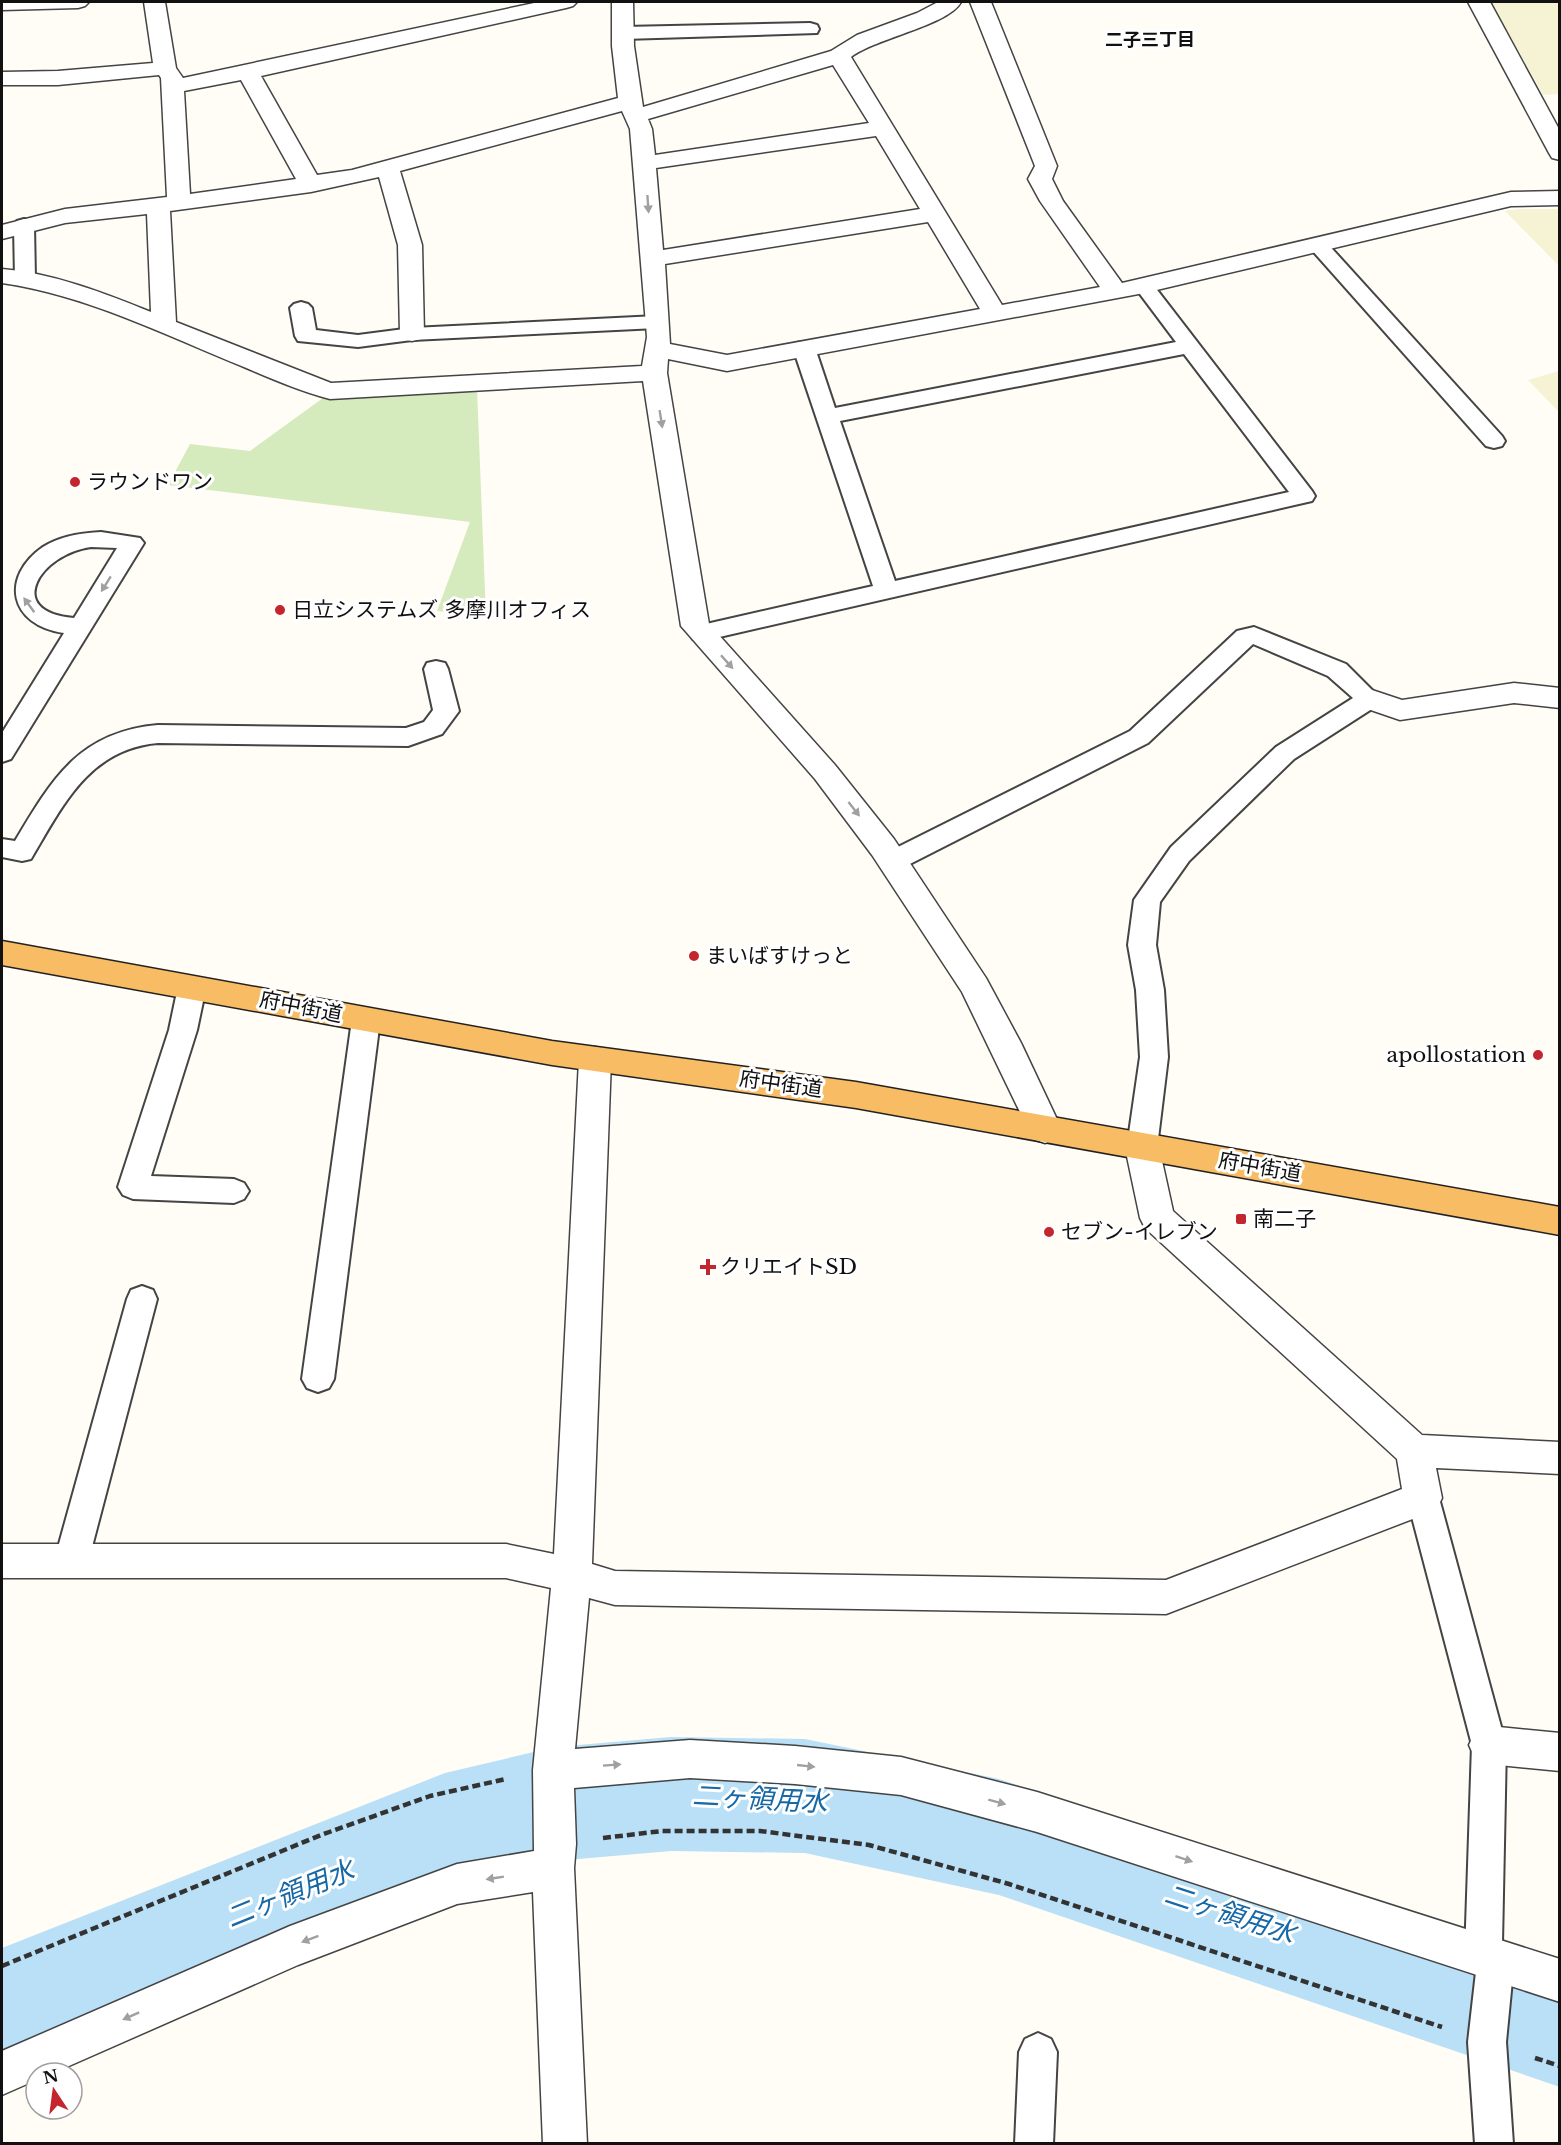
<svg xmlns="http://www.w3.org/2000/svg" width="1561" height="2145" font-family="'Libre Baskerville','Noto Sans JP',serif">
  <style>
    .farmland { fill: #f6f3d4 }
    .green { fill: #d5ebbd }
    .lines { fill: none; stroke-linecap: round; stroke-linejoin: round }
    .river { fill: #b9e0f7; fill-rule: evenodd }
    .service-casing { stroke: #444; stroke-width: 4 }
    .minor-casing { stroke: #444; stroke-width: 3 }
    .trunk-casing { stroke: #222; stroke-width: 3 }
    .path { stroke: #333; stroke-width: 4.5; stroke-dasharray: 8 4; stroke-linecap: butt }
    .service { fill: #fff; fill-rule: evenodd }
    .minor { fill: #fff; fill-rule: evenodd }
    .trunk { fill: #f7bc64; fill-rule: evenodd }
    .oneway { fill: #a0a0a0 }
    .poi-dot { fill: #c4262e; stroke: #fff; stroke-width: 2 }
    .labels { text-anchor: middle; stroke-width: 6; stroke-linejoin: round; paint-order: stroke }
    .far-neighbourhood-label { font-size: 18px; font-weight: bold; fill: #111; stroke: #fff }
    .poi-label { font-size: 21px; fill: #111; stroke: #fff; text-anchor: start }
    .street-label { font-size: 21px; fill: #111; stroke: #fff }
    .near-water-label { font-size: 27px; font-style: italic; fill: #1768a6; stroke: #fff }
  </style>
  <rect width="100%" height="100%" fill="#fffdf5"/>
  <g class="farmland">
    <path d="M1491 2H1559V94L1543 95Z"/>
    <path d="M1519 209H1559V266L1505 211Z"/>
    <path d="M1559 371H1560L1559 412 1528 380Z"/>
  </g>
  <path class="green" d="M477 389 486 617 437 611 470 522 168 485 190 444 250 451 323 398Z"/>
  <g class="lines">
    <path class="river" d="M671 1737 805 1739 999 1779 1560 1961V2087L999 1895 805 1853 671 1851 555 1861 450 1888 2 2074V1948L445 1773 555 1747Z"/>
    <defs>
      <g id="service">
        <path d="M810 23 817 25 819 29 817 33 624 39 617 37 615 33 617 29 624 27Z"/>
        <path d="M24 219 31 221 34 225 35 279 32 283 25 285 18 283 15 279 14 225 17 221Z"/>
        <path d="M1318 239 1325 241 1502 436 1505 441 1502 446 1494 448 1486 446 1311 249 1308 245 1311 241Z"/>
        <path d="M1144 280 1151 282 1312 491 1315 496 1312 501 702 641 693 639 690 633 693 627 873 586 793 348 796 343 804 342 812 343 815 348 835 408 1176 342 1134 286 1137 282ZM1184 354 1289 492 895 581 840 421Z"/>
        <path d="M301 302 308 304 312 308 316 330 358 335 412 328 657 316 665 317 668 322 665 327 657 328 412 340 358 347 298 341 295 336 290 308 294 304Z"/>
        <path d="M101 532 140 538 144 543 11 759 2 762V733L64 633C9 625 0 577 43 547 60 536 81 533 101 532ZM91 547 117 548 74 618C3 612 40 554 91 547Z"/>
        <path d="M1254 627 1346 664 1381 699 1378 705 1294 759 1189 861 1160 902 1156 945 1164 990 1168 1057 1157 1147 1152 1155 1142 1158 1132 1155 1127 1147 1140 1057 1136 990 1128 945 1134 900 1171 847 1276 747 1353 698 1328 676 1253 644 1148 743 902 868 893 870 884 868 880 861 884 854 1130 731 1237 631Z"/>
        <path d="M436 661 445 663 448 669 459 711 442 734 408 746 158 743C89 749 63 805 31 859L22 861 2 857V839L15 841C52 779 79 732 158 725L406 728 424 722 433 710 424 669 427 663Z"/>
        <path d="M192 977 202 980 206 987 197 1030 151 1176 234 1179 244 1183 249 1191 244 1199 234 1203 133 1199 123 1195 118 1187 169 1030 178 987 182 980Z"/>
        <path d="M366 1009 376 1013 380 1020 334 1379 329 1388 318 1392 307 1388 302 1379 352 1020 356 1013Z"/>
        <path d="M142 1286 153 1290 157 1299 88 1562 83 1572 71 1577 59 1572 54 1562 127 1299 131 1290Z"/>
        <path d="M1423 1484 1435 1488 1439 1498 1506 1745 1502 1944 1509 1947 1514 1960 1506 2042 1513 2144H1475L1468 2042 1476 1972 1470 1969 1465 1956 1472 1745 1407 1498 1411 1488Z"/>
        <path d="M1038 2033 1051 2039 1057 2052 1053 2144H1015L1019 2052 1025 2039Z"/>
      </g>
      <g id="minor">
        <path d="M2 2H89L85 6 78 8 2 10Z"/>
        <path d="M144 2H165L176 68 183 78 539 2H577L573 6 566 8 261 76 317 175 352 170 618 98 612 46V2H633L634 46 643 107 831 51 857 35 917 13 938 2H961C949 25 876 38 851 57L1002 305 1100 287 1040 201 1028 179 1035 166 970 2H991L1057 166 1052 179 1063 201 1122 283 1511 192 1560 191V205L1511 206 1144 293 727 371 668 359 667 373 709 624 835 765 894 839 986 978 1021 1043 1062 1130 1057 1139 1045 1143 1033 1139 962 992 872 855 815 779 681 626 643 381 330 399C300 391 272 379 244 367 165 335 86 295 2 283V269C53 273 104 293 151 312L147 214 65 223 2 239V225L65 209 167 197 161 78 159 75 58 85H2V72L58 71 153 63ZM833 65 869 123 655 155 652 129 648 119ZM241 80 296 179 190 194 184 91ZM622 111 630 129 647 337 642 366 331 383 176 322 170 211 311 192 379 177 398 245 400 334 403 339 412 341 421 339 424 334 422 245 400 171ZM876 136 920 209 663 250 656 168ZM928 222 980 309 727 355 670 344 665 264Z"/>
        <path d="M1468 2H1490L1560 131V160L1552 158 1549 153Z"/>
        <path d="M1514 683 1560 688V708L1514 703 1400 720 1359 706 1355 699 1359 692 1369 689 1402 700Z"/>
        <path d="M595 1047 607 1051 611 1060 592 1564 615 1571 1166 1580 1402 1489 1397 1459 1145 1228 1140 1218 1125 1147 1130 1138 1142 1134 1154 1138 1159 1147 1173 1211 1422 1435 1560 1442V1474L1436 1468 1442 1498 1436 1510 1166 1614 615 1605 589 1598 575 1749 690 1740 795 1746 901 1757 1037 1792 1560 1959V2002L1037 1832 901 1795 795 1784 690 1778 574 1788 576 1844 574 1868 587 2144H543L533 1892 457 1904 298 1965 53 2073H36V2080L2 2095V2051L290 1926 457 1864 534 1851 533 1770 551 1588 506 1578H2V1544H506L554 1554 579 1060 583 1051Z"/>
        <path d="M1489 1726 1560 1733V1771L1489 1764 1475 1758 1469 1745 1475 1732Z"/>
      </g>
      <path id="trunk" d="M2 941 552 1041 856 1082 1560 1207V1235L856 1108 552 1065 2 965Z"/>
    </defs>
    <use href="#service" class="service-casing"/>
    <use href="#minor" class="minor-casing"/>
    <use href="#trunk" class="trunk-casing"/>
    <g class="path">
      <path d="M603 1838 662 1831H760L869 1845 1009 1884 1442 2027"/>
      <path d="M2 1966 321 1835 430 1796 506 1779"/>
      <path d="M1535 2058 1560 2066"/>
    </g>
    <use href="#service" class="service"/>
    <use href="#minor" class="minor"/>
    <use href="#trunk" class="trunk"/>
  </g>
  <defs><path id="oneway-solid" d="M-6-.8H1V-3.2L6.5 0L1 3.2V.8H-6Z" transform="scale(1.5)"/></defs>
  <g class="oneway">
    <use href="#oneway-solid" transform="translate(648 204) rotate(86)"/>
    <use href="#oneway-solid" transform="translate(661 419) rotate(81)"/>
    <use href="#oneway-solid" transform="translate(106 584) rotate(122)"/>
    <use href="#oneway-solid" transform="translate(29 605) rotate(-126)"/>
    <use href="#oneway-solid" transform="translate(727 662) rotate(48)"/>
    <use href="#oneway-solid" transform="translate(854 809) rotate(52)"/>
    <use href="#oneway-solid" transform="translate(612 1765) rotate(-4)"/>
    <use href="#oneway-solid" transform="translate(806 1766) rotate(6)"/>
    <use href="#oneway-solid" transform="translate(997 1802) rotate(15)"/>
    <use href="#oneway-solid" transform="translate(1184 1859) rotate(18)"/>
    <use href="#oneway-solid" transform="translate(495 1878) rotate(171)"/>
    <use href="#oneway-solid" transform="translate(310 1939) rotate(159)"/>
    <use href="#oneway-solid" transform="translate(131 2016) rotate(156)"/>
  </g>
  <g class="poi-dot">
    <circle cx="75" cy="482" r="6"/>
    <circle cx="280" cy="610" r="6"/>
    <circle cx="694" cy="956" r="6"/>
    <circle cx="1538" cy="1055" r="6"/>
    <rect x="1235" y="1213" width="12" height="12" rx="3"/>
    <circle cx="1049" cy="1232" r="6"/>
    <path d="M705 1258h6v6h6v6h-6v6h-6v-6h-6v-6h6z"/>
  </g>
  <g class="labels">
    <g class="far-neighbourhood-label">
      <text x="1150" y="46">二子三丁目</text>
    </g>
    <g class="poi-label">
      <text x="87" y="489">ラウンドワン</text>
      <text x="292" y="617">日立システムズ 多摩川オフィス</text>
      <text x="706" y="963">まいばすけっと</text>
      <text x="1526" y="1062" text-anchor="end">apollostation</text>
      <text x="1253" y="1226">南二子</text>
      <text x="1061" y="1239">セブン-イレブン</text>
      <text x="720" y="1274">クリエイトSD</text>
    </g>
    <g class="street-label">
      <text transform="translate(301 1007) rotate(11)" y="7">府中街道</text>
      <text transform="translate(781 1084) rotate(8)" y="7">府中街道</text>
      <text transform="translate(1260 1167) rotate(10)" y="7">府中街道</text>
    </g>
    <g class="near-water-label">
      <text transform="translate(760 1799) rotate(3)" y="9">二ヶ領用水</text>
      <text transform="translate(290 1894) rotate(-22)" y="9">二ヶ領用水</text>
      <text transform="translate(1230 1914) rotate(18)" y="9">二ヶ領用水</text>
    </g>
  </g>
  <rect width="1561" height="2145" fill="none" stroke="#111111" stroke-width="6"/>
  <g transform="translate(54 2091) rotate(347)"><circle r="28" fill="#ffffff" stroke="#a0a0a0" stroke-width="1.5"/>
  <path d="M0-4.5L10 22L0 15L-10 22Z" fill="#c4262e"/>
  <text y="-9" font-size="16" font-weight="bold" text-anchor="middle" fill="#111111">N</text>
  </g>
</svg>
